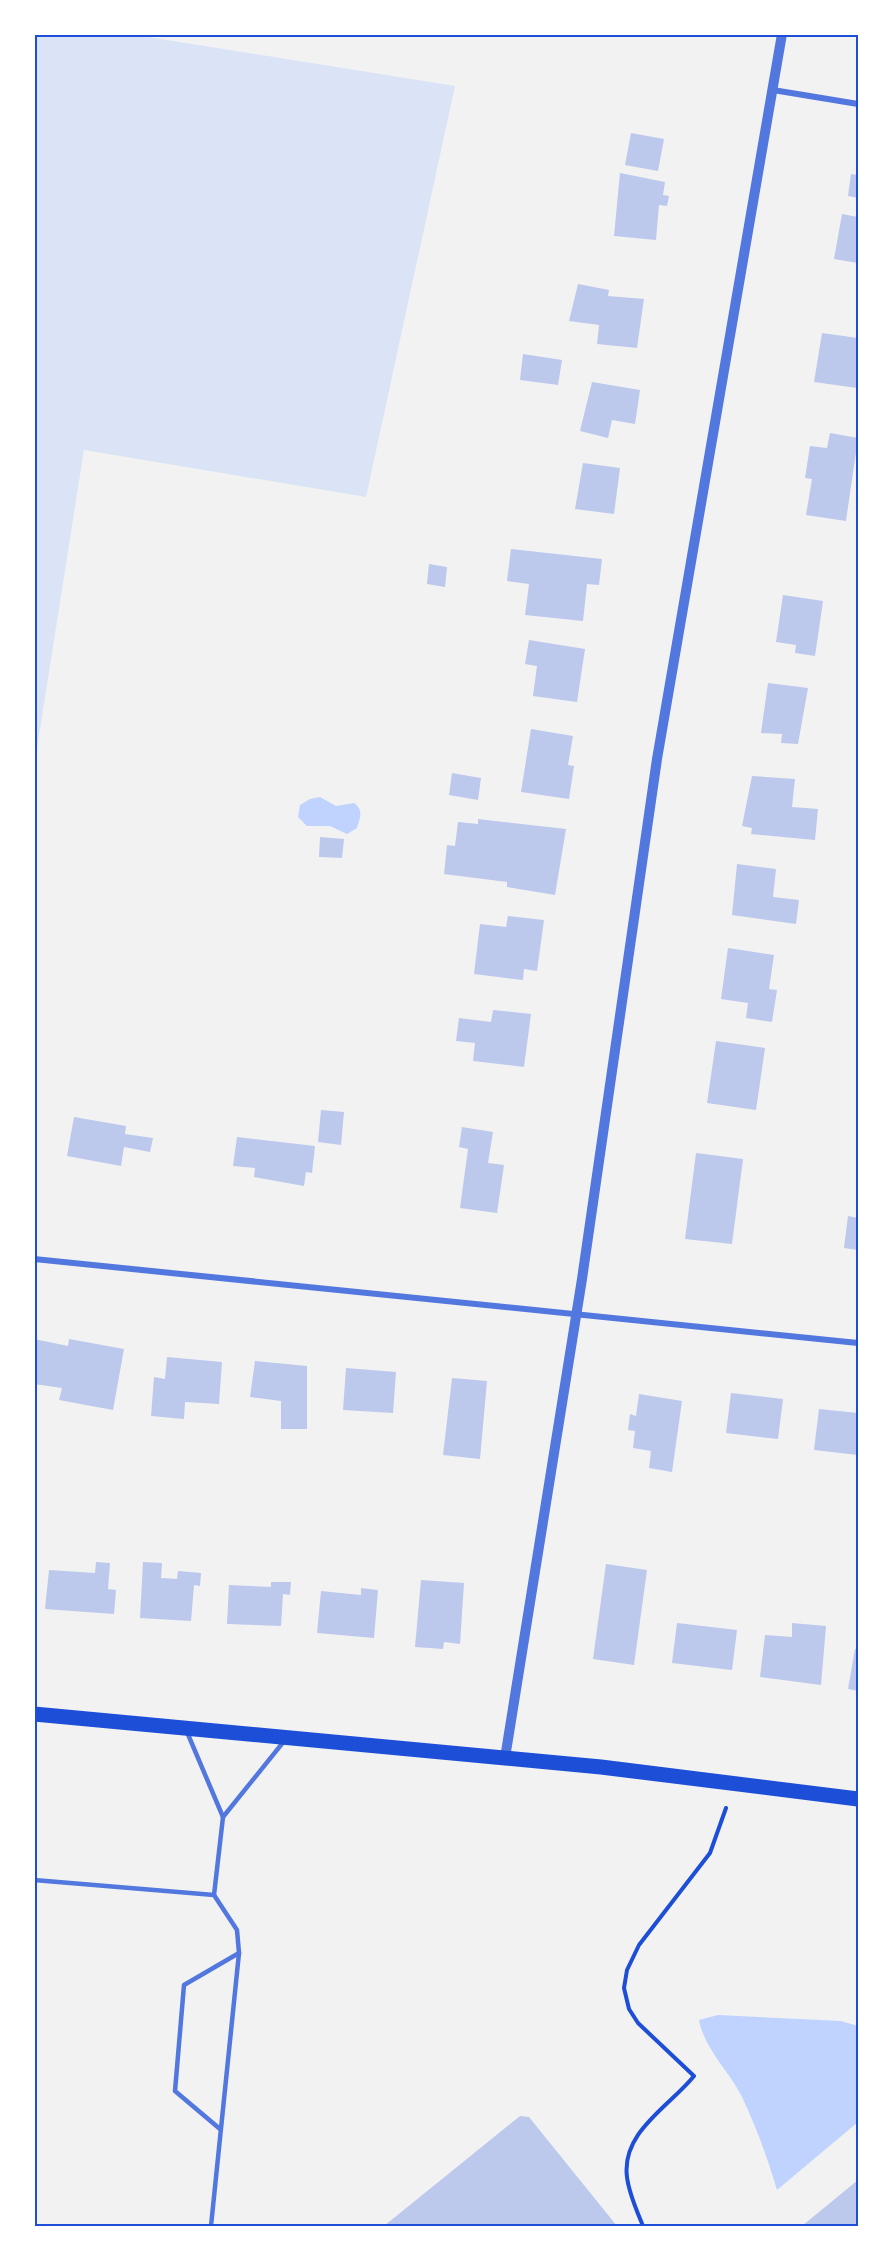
<svg xmlns="http://www.w3.org/2000/svg" width="893" height="2261" font-family="'Nunito Sans',sans-serif">
  <style>
    .green { fill: #dbe4f7 }
    .water { fill: #bfd3fe }
    .building { fill: #bdc9ec }
    .lines { fill: none; stroke-linecap: round; stroke-linejoin: round }
    .path { stroke: #1d4ed8; stroke-width: 4 }
    .service { stroke: #5277de; stroke-width: 4.5 }
    .minor { stroke: #5277de; stroke-width: 6 }
    .tertiary { stroke: #5277de; stroke-width: 10 }
    .primary { stroke: #1d4ed8; stroke-width: 15 }
    .neatline { fill: none; stroke: #1d4ed8; stroke-width: 2 }
  </style>
  <rect width="100%" height="100%" fill="#f2f2f2"/>
  <path class="green" d="M35 34 136 35 455 86 366 497 84 450 35 761Z"/>
  <g class="water">
    <path d="M320 797 336 806 354 803C364 810 360 818 357 828L347 834 330 826H307L298 817 300 805 310 799Z"/>
    <path d="M718 2015 841 2021 858 2026V2122L777 2190C767 2157 756 2126 741 2095 728 2070 704 2048 699 2020Z"/>
  </g>
  <g class="building">
    <path d="M631 133 664 139 658 171 625 165Z"/>
    <path d="M620 173 665 182 663 195 669 196 667 206 659 205 656 240 614 236Z"/>
    <path d="M851 174 858 175V198L848 196Z"/>
    <path d="M842 214 858 217V263L834 259Z"/>
    <path d="M578 284 609 290 608 296 644 299 637 348 597 344 599 325 569 321Z"/>
    <path d="M822 333 858 338 857 388 814 382Z"/>
    <path d="M523 354 562 360 558 385 520 380Z"/>
    <path d="M592 382 640 390 635 424 612 420 608 438 580 431Z"/>
    <path d="M830 433 858 438 846 521 806 515 812 479 805 478 810 446 827 448Z"/>
    <path d="M583 463 620 468 614 514 575 509Z"/>
    <path d="M511 549 602 559 599 585 587 584 583 621 525 615 529 584 507 581Z"/>
    <path d="M429 564 447 567 445 587 427 584Z"/>
    <path d="M783 595 823 601 815 656 795 653 796 645 776 642Z"/>
    <path d="M529 640 585 649 577 702 533 696 537 666 525 664Z"/>
    <path d="M768 683 808 688 798 744 781 743 782 734 761 733Z"/>
    <path d="M531 729 573 736 568 765 574 766 569 799 521 792Z"/>
    <path d="M452 773 481 778 478 800 449 795Z"/>
    <path d="M752 776 795 779 792 807 818 809 815 840 751 834 752 828 742 826Z"/>
    <path d="M478 819 566 829 555 895 507 887V882L444 874 447 845 455 846 458 822 478 824Z"/>
    <path d="M320 837 344 839 342 858 319 857Z"/>
    <path d="M737 864 776 869 773 897 799 900 796 924 732 915Z"/>
    <path d="M508 916 544 920 537 971 524 969 523 980 474 974 480 924 506 927Z"/>
    <path d="M728 948 774 955 769 989 777 990 772 1022 746 1018 748 1003 721 999Z"/>
    <path d="M493 1010 531 1014 524 1067 473 1061 475 1043 456 1041 459 1018 491 1022Z"/>
    <path d="M716 1041 765 1048 756 1110 707 1103Z"/>
    <path d="M321 1110 344 1112 341 1145 318 1142Z"/>
    <path d="M74 1117 126 1126 125 1134 153 1138 150 1152 124 1147 121 1166 67 1156Z"/>
    <path d="M462 1127 493 1132 488 1163 504 1165 497 1213 460 1208 468 1149 459 1147Z"/>
    <path d="M237 1137 315 1146 312 1173 306 1172 304 1186 254 1177 255 1168 233 1166Z"/>
    <path d="M696 1153 743 1159 732 1244 685 1239Z"/>
    <path d="M848 1216 858 1218V1250L844 1248Z"/>
    <path d="M34 1339 68 1346 69 1339 124 1349 113 1410 59 1400 62 1388 34 1384Z"/>
    <path d="M167 1357 222 1362 219 1404 185 1402 184 1419 151 1416 154 1377 165 1379Z"/>
    <path d="M255 1361 307 1366V1429H281V1401L250 1397Z"/>
    <path d="M346 1368 396 1372 393 1413 343 1410Z"/>
    <path d="M452 1378 487 1381 480 1459 443 1455Z"/>
    <path d="M731 1393 783 1399 778 1439 726 1433Z"/>
    <path d="M639 1394 682 1401 672 1472 649 1468 651 1451 633 1448 635 1431 628 1430 630 1414 636 1416Z"/>
    <path d="M819 1409 858 1413V1455L814 1450Z"/>
    <path d="M96 1562 110 1563 108 1589 116 1590 114 1614 45 1609 49 1570 95 1573Z"/>
    <path d="M143 1562 162 1563 161 1578 177 1579 178 1571 201 1573 200 1586 194 1585 191 1621 140 1618Z"/>
    <path d="M606 1564 647 1570 634 1665 593 1659Z"/>
    <path d="M421 1580 464 1583 460 1644 444 1642 443 1649 415 1647Z"/>
    <path d="M271 1582H291L290 1595 283 1594 281 1626 227 1624 229 1585 271 1587Z"/>
    <path d="M361 1588 378 1590 374 1638 317 1633 321 1591 361 1595Z"/>
    <path d="M677 1623 737 1630 732 1670 672 1663Z"/>
    <path d="M792 1623 826 1626 821 1685 760 1677 765 1635 792 1637Z"/>
    <path d="M855 1649H858V1691L848 1689Z"/>
    <path d="M520 2116 529 2117 617 2226H384Z"/>
    <path d="M858 2180V2226H802Z"/>
  </g>
  <g class="lines">
    <path class="path" d="M643 2226C637 2211 629 2194 627 2177 621 2132 670 2106 694 2076L638 2023 629 2009 624 1988 627 1970 639 1945 710 1853 726 1808"/>
    <g class="service">
      <path d="M187 1732 223 1817 214 1895"/>
      <path d="M223 1817 285 1740"/>
      <path d="M34 1880 214 1895 237 1930 239 1953 211 2226"/>
      <path d="M220 2129 175 2091 184 1985 239 1953"/>
    </g>
    <g class="minor">
      <path d="M773 90 858 104"/>
      <path d="M34 1259 858 1343"/>
    </g>
    <path class="tertiary" d="M505 1758 582 1279 657 759 782 34"/>
    <path class="primary" d="M34 1714 601 1767 858 1799"/>
  </g>
  <rect width="893" height="2261" fill="none" stroke="#ffffff" stroke-width="72"/>
  <rect x="36" y="36" width="821" height="2189" class="neatline"/>
</svg>
